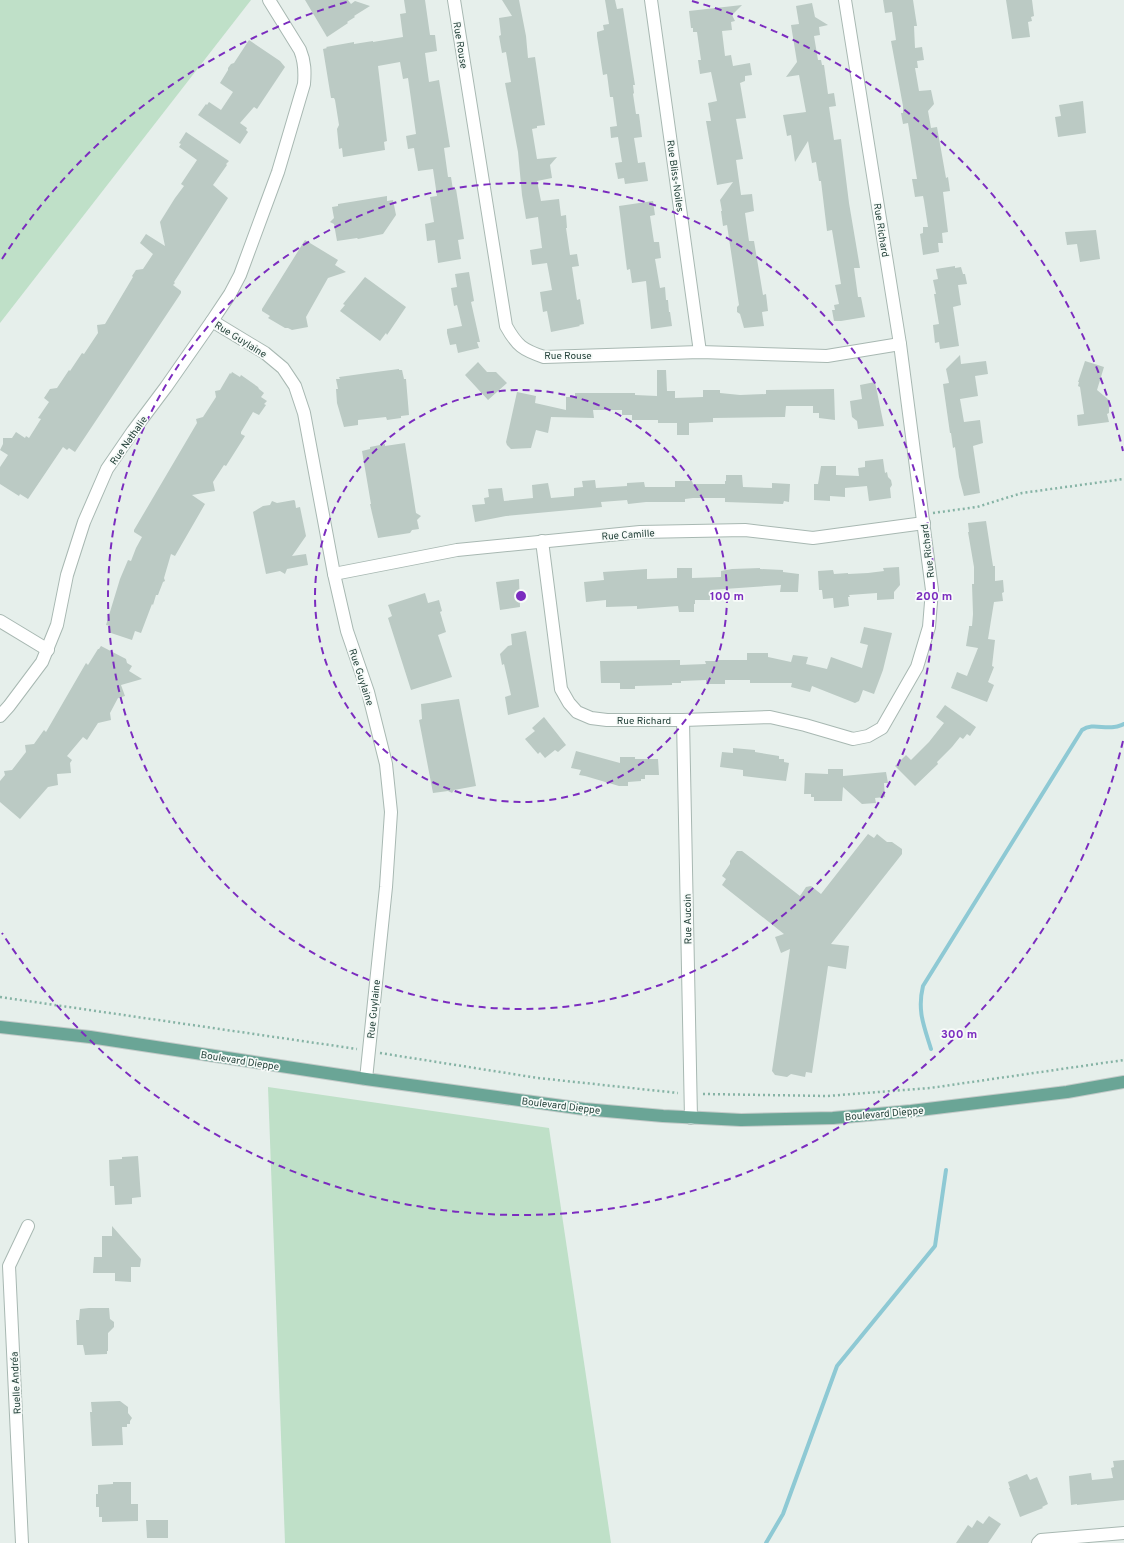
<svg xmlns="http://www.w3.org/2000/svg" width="1124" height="1543" font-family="Overpass,sans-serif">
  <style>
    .green { fill: #bfe0c8 }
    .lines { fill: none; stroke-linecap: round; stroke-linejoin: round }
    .stream { stroke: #8ec9d4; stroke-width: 4 }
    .building { fill: #bbcac4 }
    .minor-casing { stroke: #a8b8b2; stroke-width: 14 }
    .major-casing { stroke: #c2cac8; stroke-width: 14 }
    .path { stroke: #86b3a5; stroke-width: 2.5; stroke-dasharray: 2 3; stroke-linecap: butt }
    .minor { stroke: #fff; stroke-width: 12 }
    .major { stroke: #6aa596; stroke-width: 12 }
    .ring { fill: none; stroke: #7b2cbf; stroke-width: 2; stroke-dasharray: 7 5 }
    .labels { text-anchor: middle; stroke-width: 3.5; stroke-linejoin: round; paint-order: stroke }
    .street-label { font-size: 10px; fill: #24423a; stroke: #f7fbf9 }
    .centre { fill: #7b2cbf; stroke: #f7fbf9; stroke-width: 2 }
    .ring-label { font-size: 12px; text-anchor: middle; font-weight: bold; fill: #7b2cbf; stroke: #f7fbf9; stroke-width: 3.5; stroke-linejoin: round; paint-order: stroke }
  </style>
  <rect width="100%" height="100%" fill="#e6efeb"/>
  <g class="green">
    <path d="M0 0H251L0 323Z"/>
    <path d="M268 1087 549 1128 611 1543H285Z"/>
  </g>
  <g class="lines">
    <g class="stream">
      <path d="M931 1049C924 1026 917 1011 923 986L1082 730C1092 723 1103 729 1114 727 1118 727 1121 725 1124 724"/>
      <path d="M766 1543 783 1514 837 1366 935 1246 946 1170"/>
    </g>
  </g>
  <g class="building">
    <path d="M305 0H348L351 4 355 1 370 6 354 16 355 17 347 22 348 23 327 37Z"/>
    <path d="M404 0H425L430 35H435L437 51 425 53 429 82 439 80 450 147 444 148 448 177H451L453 190 456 189 464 239 458 240 461 259 438 263 435 240 427 241 425 224 434 222 430 197 437 196 433 169 418 171 414 148 408 149 406 136 416 134 408 78 403 79 400 62 378 66 387 141 384 142 385 150 343 157 342 148 339 149 337 129 339 125 335 100 334 98H331L323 49 327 48 326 47 354 42V44L373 41V42L403 37 400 14 406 13Z"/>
    <path d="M502 0H519L526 36 528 58 535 57 545 125 537 126V128L532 129 537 159 557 157 550 165 552 178 537 181 541 201 559 199 561 216 566 215 567 228H566L570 255 577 254 579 266 572 267 577 300 580 299 584 324 579 325 580 326 551 332 547 311 543 312 540 292 552 290 547 263 532 265 530 250 542 248 538 217 526 219 522 195 518 152 505 83 511 82 506 52 502 53 499 36 501 35 499 18 512 16Z"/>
    <path d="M605 0H615L617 9 623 8 635 85H633L634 93 633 94 636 114H639L642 137 634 138 638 163 645 162 648 181 625 184 624 178 618 179 615 163 622 162 618 137 611 138 610 127 617 126 613 97H610L607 74 603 75 597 36V32L604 30 603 25 609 24Z"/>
    <path d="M883 0H913L917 26H914L915 48 922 47 924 60 917 61 918 68H915L919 91 931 90 934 104 928 111 931 128 937 127 946 178 948 177 950 191 943 192 948 232 942 233 943 243H938L939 252 923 255 920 234 923 233V227H928L924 201 923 196 915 197 912 179H917L908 123 903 124 901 113H903V106L891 41 896 40 892 12 885 13Z"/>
    <path d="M1006 0H1032L1034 16 1031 17 1032 21 1028 22 1030 37 1012 39Z"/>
    <path d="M812 3 815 17 828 25 819 27 820 35 814 36 818 60H821L822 65H824L828 94 834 93 836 106 829 107 834 140 841 139 849 203 860 268H854L858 297H861L865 317 841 321H834L832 310H835L834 305 839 304 835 285 841 284 832 230 827 231 821 181H819L816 162 812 163 808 141 795 162 791 135 787 136 783 115 806 112 799 75 786 77 797 62 791 25 799 24 796 6Z"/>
    <path d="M742 5 732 15 735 21 731 22 732 30 722 31 725 56 731 55 733 66 750 63 752 75 745 76V81L740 83 746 118 736 119 743 159 736 160 741 195 752 194 754 211 745 213 749 241H754L763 295 766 294 768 311 762 312 764 326 744 328 740 314 737 312V307L739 305 727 225 723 226 721 211H722L720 200 733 182 717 185 706 121H711L708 103 717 101 711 72 700 74 698 60H701L697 32H693V28H691L689 11Z"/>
    <path d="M249 40 280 61 285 67 257 109 254 107 240 123 247 128 246 130 248 132 240 144 198 115 206 104 207 105 209 102 221 110 233 92 220 83 228 70V68L231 64 234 63Z"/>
    <path d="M1083 101 1086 133 1058 137 1055 117 1061 116 1059 105Z"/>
    <path d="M186 132 229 161 226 164 227 165 213 185 228 198 174 282 175 283 173 285 181 291V293L75 452 69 448 67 450 63 447 28 499 20 494 19 496 0 484V467L8 455 0 450 3 444V438H12L16 432 25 438 26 436 29 438 41 419 38 418 49 402 44 398 50 389 57 388 69 370 70 371 82 353 84 354 98 333 97 325 105 324 133 277 132 276 136 270 143 269 153 254 140 243 146 234 165 246 160 222 175 198 184 186 181 184 197 160 179 147 181 144 179 143Z"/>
    <path d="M387 196V201L393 200 396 215 383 234 358 239 357 238 337 241 334 224 330 222 334 218 332 207 338 206V204Z"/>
    <path d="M653 201 655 215 650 216 654 242H659L661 258 655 259 660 288 665 287 666 300H668L669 312H670L672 326 651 329 646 281 632 283 630 269 627 270 619 206Z"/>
    <path d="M1096 230 1100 259 1080 262 1077 244 1067 245 1065 232Z"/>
    <path d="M305 240 338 260 335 265 346 272 328 278 306 317 308 327 292 330 288 328H285L268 318 270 316 262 311V309Z"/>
    <path d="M955 266V268L961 267 963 274H965L967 284 958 285 961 305 953 307 959 346 940 349 939 342 935 343 933 325 939 324 934 294H936L933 280 938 279 936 269Z"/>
    <path d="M469 272 474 301 471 302 480 342H477L479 348 458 353 456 344 450 345 447 333V329L462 326 457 305 454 306 451 288 457 287 455 274Z"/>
    <path d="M365 277 406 307 387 335 386 333 380 341 340 311 345 305 343 304Z"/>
    <path d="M960 355 961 364 986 361 988 374 975 376 978 396 960 399 964 422 980 420 983 443 973 446 980 493 964 496 959 477 955 447 953 448 951 433H950L943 384 949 383 946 369Z"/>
    <path d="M1085 361 1104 367 1097 390 1109 400V413L1107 414 1109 422 1078 426 1077 415 1084 414 1080 387 1078 386 1079 382H1078Z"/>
    <path d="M478 362 487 372H496L507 383 488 400 465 375Z"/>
    <path d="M399 369V370H402L404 379H406L409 415 401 416V418L387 420 386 417 358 420V425L344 427 337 403 336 389H338L336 379H340L339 377 368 373Z"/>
    <path d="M657 370H666L667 391H675V398L703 397V390H720V393L740 395 766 394V390L834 389 835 420 819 418V413H813V406H786L785 417 713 418V422L689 423V435H677V423H658V420H632V415H622V410H593L594 418 551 417 548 433 536 430 531 448 511 449 507 445 506 442 517 392 536 396 535 403 566 410V397H575V393H635V395L657 396Z"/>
    <path d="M232 372 240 377 241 375 258 387 259 389 264 393 261 397 267 401 264 404 266 405 259 415 253 412 241 432V434L245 436 226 466 224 465 213 482 215 491 192 495 205 504 175 556 171 554 164 578 165 581 163 582 158 595H156L153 605 152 604 141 633 135 631 132 640 108 632 110 626 106 625 120 579 128 560 131 561 136 548 142 537 134 532V530L197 423 196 419 203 417 216 397 215 391 220 390 230 373 231 374Z"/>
    <path d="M875 382 884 426 858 429 857 421 852 417 850 401 862 399 860 385Z"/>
    <path d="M405 443 416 513 421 516 417 520 419 529 412 530 410 533 378 538 372 513 370 504H371L362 451 370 449V447L385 444V446Z"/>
    <path d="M883 459 885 473 887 472 888 477 891 480 892 485 890 488 891 498 869 501 867 486 845 488V497L830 496V501L814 500V484H818L821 466H836V475L859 476 858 468 865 467V461Z"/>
    <path d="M726 475H742L743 487 772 488V483L790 484 789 502 784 501 783 504 725 502V498H693L685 499V502H646L628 504 627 500 601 502 602 507 506 516 475 522 472 505 485 504 484 498 489 497 488 489 502 488 504 501 533 498 532 485 548 483 551 498 574 496V488L583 487 582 481 595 480 596 488 627 486V483L644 482 645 487H675V481H692L693 484H725V481H726Z"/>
    <path d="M294 500 295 501 296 508 300 507 306 536 292 556 306 554 308 565 287 569 285 574 280 571 266 574 253 512 263 506 270 505 272 501 277 503Z"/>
    <path d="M986 521 993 566H995V581L1003 580 1004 592 1002 593 1003 601 994 602 988 639 995 640 992 666 994 667 988 682 994 685 987 702 951 688 957 672 967 676 978 648 966 646 969 628V626H972L973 614 972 584H974V567L968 532H969L968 523Z"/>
    <path d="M899 567 900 585 894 592V599L877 600V593L849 595 850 597H848L849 606 834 608 833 598 823 599 822 590H819L818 571 833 570 834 574 848 573V574L868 573 884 571 883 568Z"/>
    <path d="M677 568H692V578L721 577V571L732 569 760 568V569L783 570V572L799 574 798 592H780L781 585 710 590V600H695V604H694V612H679L678 606 637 609V606L606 607V600L586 602 584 582 604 580 603 572 647 569V579L677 578Z"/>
    <path d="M519 579 520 607 500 610 496 582Z"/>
    <path d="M425 593 428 603 439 600 442 611 440 612 446 632 438 635 452 677 411 690 388 618 392 616 388 605Z"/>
    <path d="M864 627 892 633 883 670 874 694 863 690 859 701 855 703 812 686 810 692 791 687 792 683H750V680H725V684H706V680L681 681V683H672V685L635 686V689H620V683H601L600 661 680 660V665L706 664 705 661H716V660H747V653H768V657L791 662 793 655 808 657 806 664 827 669 831 657 862 668 868 645 860 643Z"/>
    <path d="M526 631 539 707 508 715 505 697 511 695 504 664 502 665 500 654 508 646 512 645 511 634Z"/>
    <path d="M101 646 126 659 127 663 132 666 129 671 142 679 121 685 125 696 118 698 110 713 111 720 98 723 87 740 83 737 67 756 72 760 70 763 71 773 57 774 58 785 48 787 20 819 0 802V781L5 775 4 771 12 770 26 752 25 745 34 744 44 730 46 732 86 663 88 665 98 649H99Z"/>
    <path d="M459 699 476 786 454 790 452 793 448 791 433 793 419 720 422 719 421 704Z"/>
    <path d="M945 705 976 727 970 736 967 734 963 739 960 737 952 747 937 762 938 764 915 786 895 766 906 755 911 760 929 742 944 723 936 717Z"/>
    <path d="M544 717 566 745 558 752 555 750 545 758 540 752 538 754 525 739 535 731 532 728Z"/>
    <path d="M733 748 755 750V752L779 756V759H784V762L789 763 786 781 743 776V770L720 767 722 752 733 753Z"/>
    <path d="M576 751 620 763V757H635V759H658L659 775H645V779H641V781L628 782V786H619L585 776 579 775 581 770 571 768Z"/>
    <path d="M828 769H843V776L886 772 888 783H884L885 797 875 798 876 803 862 804 843 787 842 801H814V797H811V794H804L805 773 828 774Z"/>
    <path d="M868 834 874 838 877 834 887 842H892L902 849V854L831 944 849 946 846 969 828 966 812 1073 806 1072 805 1077 791 1074 787 1077 775 1075 772 1071 790 949 781 953 775 937 784 934 722 885 726 879 722 876 730 864V861L737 851H742L800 896 806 887 811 886 821 894Z"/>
    <path d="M138 1156 141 1197 132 1198V1204L115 1205 114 1186H110L109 1160 122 1159V1157Z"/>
    <path d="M112 1226 141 1259 140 1267H131V1282L115 1281V1273H93L94 1257H102V1236H112Z"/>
    <path d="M89 1308H109L110 1319 114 1322V1327L108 1333V1351H107V1354L85 1355 83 1345H77L76 1320H79L80 1309Z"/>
    <path d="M120 1401 128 1407V1413L132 1418 130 1421V1424H127V1427H122L123 1445 92 1446 90 1412H92L91 1402Z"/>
    <path d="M1124 1460V1500L1077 1505V1504L1071 1505 1069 1476 1091 1473 1092 1480 1113 1478 1111 1468 1114 1467 1113 1461Z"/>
    <path d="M1027 1474 1030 1480 1037 1477 1048 1504 1042 1507 1043 1508 1020 1517 1009 1488H1010L1008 1482Z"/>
    <path d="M113 1482H131V1504H138V1521L102 1522V1517H99V1507H96V1494H98V1485L113 1484Z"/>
    <path d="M989 1516 1001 1524 988 1543H956L968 1525 972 1528 977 1520 983 1524Z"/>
    <path d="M146 1520H168V1538H147Z"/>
  </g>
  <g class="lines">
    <defs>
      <g id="minor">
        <path d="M454 0 506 326C517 346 523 350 544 357L700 352 827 356 900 344"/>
        <path d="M651 0 700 352"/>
        <path d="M212 321 265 353 283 368 295 386 304 413 334 574 347 631 368 692 386 764 391 812 386 887 366 1079"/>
        <path d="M542 541 561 689 569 703 577 712 591 718 607 720H683L770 717 805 725 853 739 868 736 882 728 917 667 929 627 932 590 900 344 845 0"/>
        <path d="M334 574 457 550 640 532 745 530 813 538 924 523"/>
        <path d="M0 621 48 650"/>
        <path d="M0 716 9 706 42 662 57 625 67 575 84 522 107 469 133 431 166 387 212 321 230 294 240 275 278 172 304 84C305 72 305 62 300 50L269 0"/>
        <path d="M683 720 691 1118"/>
        <path d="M22 1543 9 1266 28 1226"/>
        <path d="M1038 1543 1041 1540 1124 1533"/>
      </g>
      <path id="major" d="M0 1027 90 1037 366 1079 584 1109 663 1116 741 1120 833 1118 911 1111 1067 1092 1124 1082"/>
    </defs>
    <use href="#minor" class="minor-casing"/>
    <use href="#major" class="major-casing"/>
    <g class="path">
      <path d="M933 513 977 507 1022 493 1124 479"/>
      <path d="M0 997 357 1049"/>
      <path d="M380 1053 538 1078 678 1093"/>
      <path d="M703 1094 827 1096 930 1088 1124 1060"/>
    </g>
    <use href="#minor" class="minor"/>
    <use href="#major" class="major"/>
  </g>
  <g class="ring">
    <circle cx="521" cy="596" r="206"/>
    <circle cx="521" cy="596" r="413"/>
    <path d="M1123 741A619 619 0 0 1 2 933M2 259A619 619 0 0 1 350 1M692 1A619 619 0 0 1 1123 451"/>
  </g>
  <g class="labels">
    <g class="street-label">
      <text transform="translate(461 45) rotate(81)" y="4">Rue Rouse</text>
      <text transform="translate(676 176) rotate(82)" y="4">Rue Bliss-Noiles</text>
      <text transform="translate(882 230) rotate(81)" y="4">Rue Richard</text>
      <text transform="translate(241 339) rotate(32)" y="4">Rue Guylaine</text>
      <text x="568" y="359">Rue Rouse</text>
      <text transform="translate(128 440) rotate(-55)" y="4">Rue Nathalie</text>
      <text transform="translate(628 534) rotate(-4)" y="4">Rue Camille</text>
      <text transform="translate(927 551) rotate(-97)" y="4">Rue Richard</text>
      <text transform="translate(362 677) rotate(72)" y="4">Rue Guylaine</text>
      <text x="644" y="724">Rue Richard</text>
      <text transform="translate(687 919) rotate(-91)" y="4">Rue Aucoin</text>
      <text transform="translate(373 1009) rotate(-84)" y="4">Rue Guylaine</text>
      <text transform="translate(240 1060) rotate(9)" y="4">Boulevard Dieppe</text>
      <text transform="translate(561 1105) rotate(7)" y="4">Boulevard Dieppe</text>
      <text transform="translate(884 1113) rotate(-5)" y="4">Boulevard Dieppe</text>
      <text transform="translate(15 1383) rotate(-93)" y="4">Ruelle Andréa</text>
    </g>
  </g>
  <circle cx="521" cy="596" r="6" class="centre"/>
  <g class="ring-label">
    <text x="727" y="600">100 m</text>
    <text x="934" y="600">200 m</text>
    <text x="959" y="1038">300 m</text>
  </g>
</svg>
